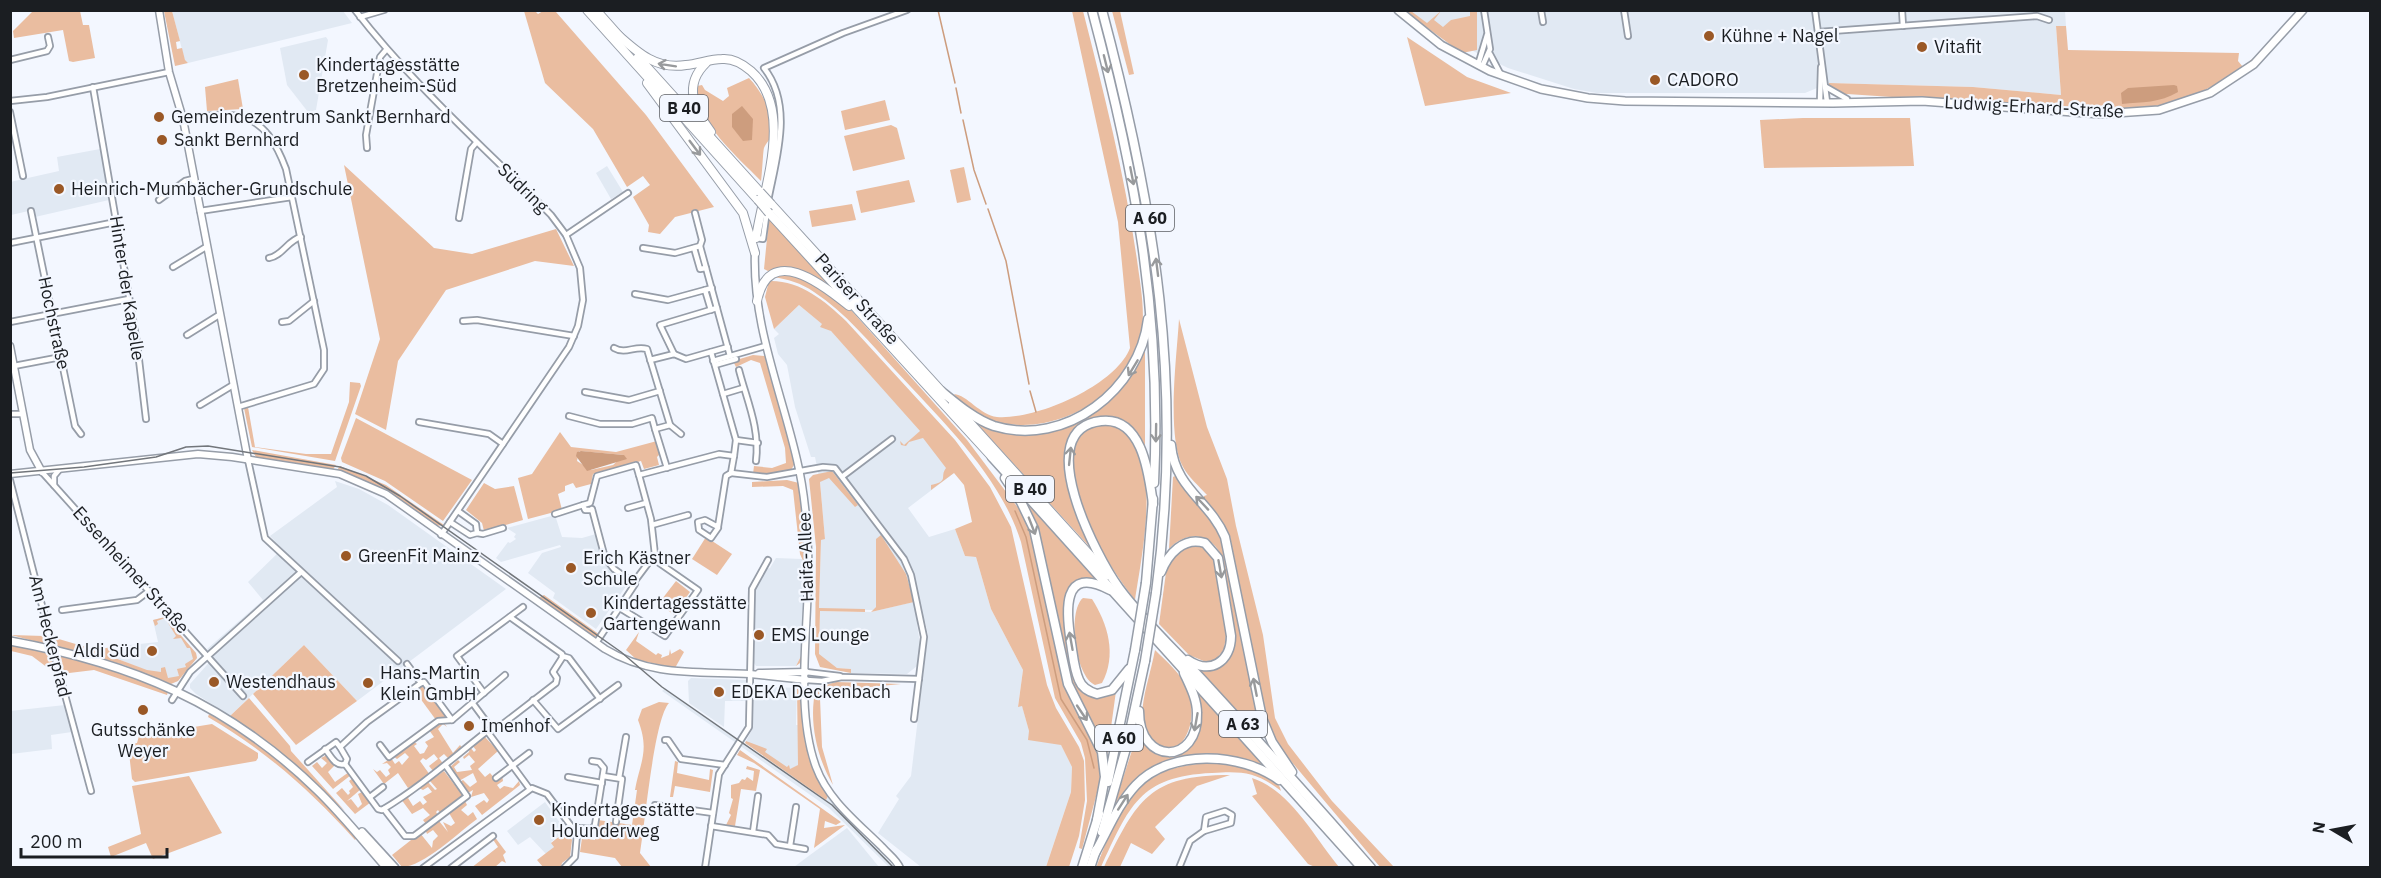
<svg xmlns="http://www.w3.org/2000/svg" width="2381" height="878" font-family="'IBM Plex Sans',sans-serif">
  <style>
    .built { fill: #e1e9f3 }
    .green { fill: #eabda0; fill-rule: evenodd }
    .water { fill: #cd9d7e }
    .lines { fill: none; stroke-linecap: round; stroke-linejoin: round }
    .stream { stroke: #cd9d7e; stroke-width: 1.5 }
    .minor-casing { stroke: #969da8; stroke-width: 8 }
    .tertiary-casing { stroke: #969da8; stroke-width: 9 }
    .secondary-casing { stroke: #969da8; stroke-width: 10 }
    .trunk-casing { stroke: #969da8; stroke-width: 10 }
    .motorway-casing { stroke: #969da8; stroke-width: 11 }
    .minor { stroke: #fff; stroke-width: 4.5 }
    .tertiary { stroke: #fff; stroke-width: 6 }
    .secondary { stroke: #fff; stroke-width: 7 }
    .trunk { stroke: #fff; stroke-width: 8 }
    .motorway { stroke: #fff; stroke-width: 8 }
    .tram { stroke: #72767b; stroke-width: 1.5 }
    .minor-bridge-casing { stroke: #969da8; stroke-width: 8; stroke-linecap: butt }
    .trunk-bridge-casing { stroke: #969da8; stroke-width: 10; stroke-linecap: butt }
    .motorway-bridge-casing { stroke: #969da8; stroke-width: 11; stroke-linecap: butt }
    .minor-bridge { stroke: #fff; stroke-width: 4.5 }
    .trunk-bridge { stroke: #fff; stroke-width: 8 }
    .motorway-bridge { stroke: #fff; stroke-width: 8 }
    .oneway { stroke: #989a9c }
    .poi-dot { fill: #9a5826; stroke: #f3f7ff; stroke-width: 2 }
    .labels { text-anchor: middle; stroke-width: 4.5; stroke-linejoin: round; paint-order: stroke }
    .shield { fill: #f3f7ff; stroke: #5c5f64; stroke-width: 1.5 }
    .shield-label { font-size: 16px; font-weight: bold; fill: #1b1e22 }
    .poi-label { font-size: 18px; fill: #1b1e22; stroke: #f3f7ff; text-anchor: start }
    .street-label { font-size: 18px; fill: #1b1e22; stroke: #f3f7ff }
  </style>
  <rect width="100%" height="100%" fill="#f3f7ff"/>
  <g class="built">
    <path d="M172 11H343L352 23 188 63 185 61Z"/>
    <path d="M1411 11H2065L2066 26 2056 27 2061 95 1973 87 1829 83 1805 93H1597L1574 89 1508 68 1440 35Z"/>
    <path d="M326 37 328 40 316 110 308 112 287 85 280 48Z"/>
    <path d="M100 149 109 200 35 217 33 210 11 215 10 182 59 171 57 157Z"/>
    <path d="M607 166 623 192 611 199 596 173Z"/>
    <path d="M799 305 831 331 862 365 913 422 954 473 908 508 929 537 955 529 965 556 976 557 991 609 1023 670 1018 706 1022 705 1029 731 1061 745 1072 767 1071 792 1046 867H921L878 833 899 799 896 796 911 776 928 635 925 622 917 624 920 644 917 666 907 674 851 673V669L837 668 819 655 820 611 871 612 913 602 877 546 876 607 874 610 819 609 821 539H825L820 482 815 457H811L795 407 787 365 778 354 774 338 779 334 774 329Z"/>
    <path d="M335 481 359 489 388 505 506 589 357 701 304 645 230 716 196 694 190 688V684L214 657 207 649 263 600 248 582 282 549 270 536 337 487Z"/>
    <path d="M555 515 562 537 582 538 596 534 602 555 629 582 596 629 553 598 555 593 528 573 542 553 561 547 560 545 501 562 496 558 508 542 510 543 516 539 514 537 516 534 507 528Z"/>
    <path d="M776 558 802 559 804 563 803 637 801 656 796 666H756L754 663 755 589 765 569 770 568Z"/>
    <path d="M165 617 196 653 197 658 176 682 115 658 112 653 111 647 158 642 153 620Z"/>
    <path d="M691 678 746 680V701H725L724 727 689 703 688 681Z"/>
    <path d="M753 686 797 688 796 725H799L798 765 795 769H789L746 741 752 730Z"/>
    <path d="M665 688 825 799 828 796 885 854 893 867H889L829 808 662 691Z"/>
    <path d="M65 705 72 732 51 735 52 749 11 754 10 711Z"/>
    <path d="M545 802 566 831 551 842 554 847 546 854 530 837 518 845 507 831Z"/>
    <path d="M847 828 879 867H794L810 855Z"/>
  </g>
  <g class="green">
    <path d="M33 11H80L83 25H89L95 58 73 62 69 61 63 30 14 38 13 31Z"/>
    <path d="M164 11H172L180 41 176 42 177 49 182 48 185 60 188 63 175 66Z"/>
    <path d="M524 11H535L538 14 543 11 556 12 646 115 714 207 675 217 660 234 648 232 649 225 633 197 650 185 643 176 627 187 593 129 545 83Z"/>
    <path d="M1072 11H1083C1104 93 1125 176 1137 260 1141 290 1148 322 1137 351 1123 389 1083 415 1044 423 1013 429 972 422 954 394 967 395 980 415 997 417 1037 420 1116 385 1130 348L1118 222Z"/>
    <path d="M1112 11H1120L1134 74 1129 75Z"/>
    <path d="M1404 11H1411L1427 23 1441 11 1434 20 1443 27 1451 20 1470 16V11H1477V50L1462 53Z"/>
    <path d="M2056 26H2066L2068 50 2239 53 2238 61 2243 67C2202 97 2167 106 2118 112L1847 94H1840L1829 85V83L1973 87 2061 95Z"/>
    <path d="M1407 37 1467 77 1511 93 1425 106Z"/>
    <path d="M749 78C762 92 775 114 771 135 770 140 766 143 764 148 763 152 762 174 761 181 735 154 699 126 697 86L702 85 705 90 723 101 729 96 727 88Z"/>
    <path d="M238 79 243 109 207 111 205 87Z"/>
    <path d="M885 100 890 120 845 130 841 111Z"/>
    <path d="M1803 118H1910L1914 166 1764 168 1760 120Z"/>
    <path d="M891 125 897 128 905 159 853 171 844 136Z"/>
    <path d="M344 165 434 248 472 254 556 229 574 266 535 261 446 290 398 361 386 430 355 414 380 339Z"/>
    <path d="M964 167 971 200 957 203 950 170Z"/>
    <path d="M909 180 915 202 861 213 856 191Z"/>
    <path d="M852 204 856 220 812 227 809 211Z"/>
    <path d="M769 218 835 290 782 268 768 271 764 269Z"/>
    <path d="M782 271 813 283 851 310 967 440 1022 513 1033 541 1067 690 1099 750 1102 774 1082 849 1079 848 1087 801 1085 758 1081 743 1055 698 1021 542C1000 475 942 421 896 371 870 343 846 313 814 292 801 283 788 279 772 277Z"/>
    <path d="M769 281C800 280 825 301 846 321L955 440 990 487 1011 527 1047 685 1056 708 1079 747 1084 761 1085 800 1079 836 1069 867H1046L1071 792 1072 767 1061 745 1028 740 1029 731 1022 706 1018 707 1023 670 991 609 976 557 965 556 955 529 972 522 964 485 954 473 931 490V485C950 481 939 477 946 468L923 438 909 442 906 446 901 445 900 441 904 445 920 431 831 331 820 327 822 324 799 305 774 329 765 297Z"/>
    <path d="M1179 319 1207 427 1227 479 1236 526 1263 635 1275 718 1288 744 1332 801 1394 867H1380L1280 748 1264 714 1230 536 1216 513 1203 499 1204 496 1207 495C1199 486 1189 478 1183 467 1166 436 1177 355 1179 319Z"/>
    <path d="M1145 350V450L1135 433 1099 418 1081 426 1066 464 1097 555 969 415 1024 432 1091 413 1121 389Z"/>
    <path d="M753 355 765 356 795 463 790 472 753 474 754 466 772 468 786 463 785 448 760 363 751 360 736 367 733 361Z"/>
    <path d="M350 382 360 383 361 386 335 461 252 447 244 408 248 407 255 447 306 454H331L349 402Z"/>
    <path d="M356 418 472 480 443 521 385 481 342 462 341 458Z"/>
    <path d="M1097 424C1106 425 1116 425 1124 430 1163 459 1141 559 1135 600 1108 566 1064 495 1073 450 1076 437 1086 430 1097 424Z"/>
    <path d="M560 432 571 447 616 452 657 441 661 453 657 457 659 465 644 469 641 461 593 474 591 484 576 488 573 483 565 486V491L558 494 562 510 528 519 518 478 532 474ZM579 451 624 455 613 465 591 470 577 461Z"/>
    <path d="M252 450 336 465 332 471 256 457Z"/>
    <path d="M340 466 386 485 444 525 436 526 376 486 337 470Z"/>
    <path d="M832 471 858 505 855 507 829 478 820 482 825 539 821 540 819 608 865 609V612L820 611 819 654 837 668 851 669V673L820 667 815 654 816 547 809 479 813 475Z"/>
    <path d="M1175 476 1220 533 1264 734 1262 737 1198 669C1257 683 1226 584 1221 555 1210 532 1185 531 1169 549L1173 477Z"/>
    <path d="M787 480 799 483 805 539 804 660 796 666 801 656 803 637 804 563 800 554 793 490 783 486 752 487V482Z"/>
    <path d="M484 483 495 489 514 486 523 520 484 531 482 523 466 510Z"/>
    <path d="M1022 498 1098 582 1069 591C1061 604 1067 662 1074 675 1083 691 1101 702 1116 691L1107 757 1100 736 1073 689Z"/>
    <path d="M881 535 906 574 914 602 871 612 876 607V539Z"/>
    <path d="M706 537 732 554 717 575 692 559Z"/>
    <path d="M1201 544 1216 562 1227 628 1224 650 1216 659 1206 662 1189 655 1159 624 1167 565 1182 547Z"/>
    <path d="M676 581 690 592 674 615 659 603Z"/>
    <path d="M544 595 600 635 592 637 538 602V598Z"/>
    <path d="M1083 598 1092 599C1108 624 1117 655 1102 683L1095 685C1075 677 1067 611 1083 598Z"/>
    <path d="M42 617 49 642H53L52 637 96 650 111 647 115 658 147 670 161 672V668L165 667 168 678 179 676 177 669 186 667 185 664 193 659 190 648H187L181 638 173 639 176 636 165 618 157 621 158 624 155 626 153 620 165 617 196 653 197 658 178 681 171 684 124 665 11 635 44 636Z"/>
    <path d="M639 632 636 641 656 655 658 653 662 655 661 658 669 655 670 649 671 654 680 649 684 652 675 668 637 660 626 650Z"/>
    <path d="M11 644C65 653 117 670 168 692L167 695 94 670 61 674 59 664 54 663 56 671H52L32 656 11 651Z"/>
    <path d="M304 645 357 701 296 745 253 694Z"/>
    <path d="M1155 650C1166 661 1181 673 1187 689 1205 733 1166 776 1146 731 1145 727 1142 722 1142 718 1142 696 1151 672 1155 650Z"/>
    <path d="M836 682 901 684 829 691 820 698 822 747 833 785C817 758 808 720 816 688Z"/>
    <path d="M421 685 447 715 446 718 436 720 414 690Z"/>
    <path d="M797 688 802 693 805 739 809 757 815 773 828 796 826 800 745 743 746 741 767 749 765 752 787 767 789 765 790 769 798 765Z"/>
    <path d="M1194 688 1267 768 1245 759 1231 757 1165 763 1112 812 1138 732 1146 746 1166 756 1193 739Z"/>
    <path d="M249 698 290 746 291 751 345 811 286 757 230 716Z"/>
    <path d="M659 702 669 703C654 719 645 824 640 853L651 867H622L615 858 580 852 582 838 595 840 598 820 632 825 637 790H635C640 762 650 751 638 720L642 709Z"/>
    <path d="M209 714C267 746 313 789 357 837L355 840C311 791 265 750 208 717Z"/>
    <path d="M440 722H443L447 727 443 724 438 729 453 753 460 745 463 749 450 760 444 754 439 758 444 765 434 772 429 766 438 759 434 754 426 760 423 758 420 761 430 775 408 788 398 773 384 784 373 769 377 772 380 770 386 777 390 774 388 770 391 767 387 763 382 764 391 758 395 764 399 761 402 765 409 757 405 753 397 759 393 756 413 741 417 744 414 746 420 754 424 753 428 746 425 742 434 737 429 730Z"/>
    <path d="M212 724 258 753V758L256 761 135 782 132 779 128 744 137 743 139 736Z"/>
    <path d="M485 737 498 751 478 769 485 777 490 773 496 780 502 775 503 781 497 785 500 789 504 786 513 788 519 781 520 785 482 815 475 806 484 800 487 803 489 800 484 793 471 797 473 790 468 793 460 782 463 780 470 787 477 782 473 773 459 781 450 767 458 760 460 762 454 767 457 772 472 770 470 766 475 762 469 755 464 759 463 757 469 752 470 747 474 752 476 750 472 745Z"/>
    <path d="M740 750 841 822 836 825 825 821 824 828 845 825 814 848 820 809 754 763 737 755Z"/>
    <path d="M327 755 335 765 328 772 335 782 349 772 351 775 333 789 312 766 317 762 322 768 327 763 321 758Z"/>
    <path d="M675 761 678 762 677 773 709 780 710 769 713 770 710 792 675 786 673 797H670Z"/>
    <path d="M1213 763C1231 764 1277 769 1281 791 1256 772 1243 771 1212 773 1139 776 1129 807 1101 867L1096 868C1122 803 1136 765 1213 763Z"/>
    <path d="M747 766 760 770 756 791 741 789 735 826 726 825 731 815 729 813 733 799 731 798V785L739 783 742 779 745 780 747 777 753 781 754 771 746 769Z"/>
    <path d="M444 771 463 796 440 813 438 810 436 812 438 815 426 824 423 820 430 815 423 808 412 814 401 799 412 791 414 793 408 798 413 806 420 801 423 805 427 802 423 797 432 792 428 787 423 790 417 787 428 782 435 790 437 789 430 781Z"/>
    <path d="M1230 775 1197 786 1155 827 1165 839 1152 854 1131 843 1120 867H1104C1137 800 1149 775 1230 775Z"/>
    <path d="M189 776 222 833 153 859 146 843 111 857 108 847 141 834 132 786Z"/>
    <path d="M353 778 361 789 347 801 351 799 358 808 362 804 358 794 362 792 371 802 355 814 336 793 342 788 348 795 350 793 349 791 353 787 349 781Z"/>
    <path d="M1252 778C1290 790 1315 838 1339 867H1315L1308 864 1252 796 1257 794Z"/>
    <path d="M465 801 467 805 461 810 468 816 473 812 477 819C459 832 423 867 402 867L392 855 420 833 432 848 433 841 438 836 433 830 427 834 425 829 439 821 448 832 443 822 451 826 455 823 449 813Z"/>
    <path d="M566 831 572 840 570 857 562 863 561 867H543L537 860 554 847 551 843Z"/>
    <path d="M494 836 506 852 503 855 506 863 502 861 495 867 471 868 498 847 492 838Z"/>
  </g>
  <g class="water">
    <path d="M2174 85 2177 86 2178 92C2160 103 2142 102 2122 104L2121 93 2128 88Z"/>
    <path d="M742 106 753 119 752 140 743 141 732 127V114Z"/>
    <path d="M581 451 624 455 627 459 587 471 576 456 577 452Z"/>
  </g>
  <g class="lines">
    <g class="stream">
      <path d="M938 10 955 83"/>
      <path d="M2251 61 2257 56"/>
      <path d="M956 88 961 113"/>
      <path d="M963 120 974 170 986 204"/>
      <path d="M988 209 1006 261 1029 384"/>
      <path d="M1030 391 1036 412"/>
      <path d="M1015 511 1026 537 1061 699 1087 740 1094 768"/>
    </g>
    <defs>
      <g id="minor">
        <path d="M355 10C413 85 484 147 551 215L566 235 580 268 583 300 578 326 569 347 441 535"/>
        <path d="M1541 10 1543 22"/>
        <path d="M1624 10 1628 36"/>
        <path d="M1815 10 1827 102"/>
        <path d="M1902 10 1903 26"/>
        <path d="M360 17 384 10"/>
        <path d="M1818 32 2037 16 2049 20"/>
        <path d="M1490 54 1500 73"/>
        <path d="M10 60 47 51 50 46 48 37"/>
        <path d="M1478 65 1487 35"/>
        <path d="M1482 67 1490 49 1484 10"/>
        <path d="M93 87 137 343 146 419"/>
        <path d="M1826 87 1847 99"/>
        <path d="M10 101 47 97 169 72"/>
        <path d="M1820 101 1821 67"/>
        <path d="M10 112 23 176"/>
        <path d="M183 119C238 110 264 110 286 169L324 350V369L314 384 238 407"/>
        <path d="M367 148 366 135 380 57 386 50"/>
        <path d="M159 200 185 181 193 179"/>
        <path d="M768 201C776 159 794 106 764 68L843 33 907 10"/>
        <path d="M31 211 75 426 81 434"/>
        <path d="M200 211 292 197"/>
        <path d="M695 213 702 240 700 246 730 356"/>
        <path d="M459 218 471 149 476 143"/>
        <path d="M566 235 628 193"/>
        <path d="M756 238 763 239 767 210"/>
        <path d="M10 243 116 222"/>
        <path d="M643 248 675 253 700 246"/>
        <path d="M694 248 700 269 706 268"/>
        <path d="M269 258C282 256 288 240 301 237"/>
        <path d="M173 267 206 247"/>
        <path d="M705 290 711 310"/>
        <path d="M635 294 668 300 712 288"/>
        <path d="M463 321 477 320 574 336"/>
        <path d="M10 322 129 299"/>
        <path d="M282 322 289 321 314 301"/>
        <path d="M187 335 219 315"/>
        <path d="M614 348C626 355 635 345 647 349L670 425 655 429 667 468"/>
        <path d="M711 352 736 440 734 456"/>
        <path d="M674 354 660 325 717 308"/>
        <path d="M650 360 674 354 686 359 728 347"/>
        <path d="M713 361 765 346"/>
        <path d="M715 365 736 359"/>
        <path d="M14 366 61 357"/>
        <path d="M739 370C747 401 760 428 756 461"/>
        <path d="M585 392 629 400 660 391"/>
        <path d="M723 394 743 388"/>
        <path d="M200 405 233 385"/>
        <path d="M10 414H23"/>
        <path d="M569 416 600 424H632L652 418 655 429"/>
        <path d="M419 422 489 434 503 444"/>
        <path d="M670 425 681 434"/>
        <path d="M736 440 758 443"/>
        <path d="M248 460 265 538 398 661"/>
        <path d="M42 472 243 696"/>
        <path d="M731 473 767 477 823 467 835 468 904 559 911 575 924 637 914 719"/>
        <path d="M639 475 651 519 655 555 652 558"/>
        <path d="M843 476 892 439"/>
        <path d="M10 480 50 637"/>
        <path d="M54 485V476L59 470"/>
        <path d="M628 508 646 503"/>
        <path d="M592 509 605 558 614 569 635 584 596 643"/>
        <path d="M592 510H585L583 505 590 503 597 476 636 465 639 475 719 454 734 456 731 473 726 476 718 527 705 520 698 522 699 530 711 538 718 528"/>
        <path d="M555 514 583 505"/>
        <path d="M450 522 470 535 477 533 476 524 458 511"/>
        <path d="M652 525 688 515"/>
        <path d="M477 533 483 534 503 528"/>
        <path d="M620 608 665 636 698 590 652 558 634 582"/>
        <path d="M62 610 137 600 149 591"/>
        <path d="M562 656 569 658 600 699"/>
        <path d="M407 664 421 683 424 682 452 720"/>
        <path d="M58 669 91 791"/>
        <path d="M806 672 840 676"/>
        <path d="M806 680 822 681 842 677 919 679"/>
        <path d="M484 693 457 656 523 607"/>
        <path d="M172 700 190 672 300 573"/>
        <path d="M533 700 558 729 618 685"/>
        <path d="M474 705 491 728"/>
        <path d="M487 731 529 788"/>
        <path d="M665 740H668L681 759 725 765"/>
        <path d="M380 745 389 757 438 721 452 720 505 675"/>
        <path d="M325 749C331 756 335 767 345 764L347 759 340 747"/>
        <path d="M308 762 336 742 340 747 367 722 421 683"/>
        <path d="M345 764 378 809 382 810C422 786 455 756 491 728L495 730 556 683 557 678 553 672 562 658V654L510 617"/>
        <path d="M603 776 622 779 616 822"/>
        <path d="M568 777 602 783"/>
        <path d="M496 778 529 753"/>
        <path d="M619 778 626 737"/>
        <path d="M370 797 383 787"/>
        <path d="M655 805 713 813"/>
        <path d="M384 809 405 836H414L467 796 446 766"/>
        <path d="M1225 811 1232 815 1231 823 1204 831 1206 817Z"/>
        <path d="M711 826 768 835 776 844 805 849"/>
        <path d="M574 830 579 828 592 829 595 825 604 768 599 762 592 761"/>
        <path d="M753 832 758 796"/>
        <path d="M790 846 796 807"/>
        <path d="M423 868 532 788 547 794 577 834 575 857 564 868"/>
        <path d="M451 868 493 836"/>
        <path d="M705 868 719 774 749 727 752 589 768 560"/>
        <path d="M1179 868 1190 841 1204 831"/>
      </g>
      <g id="tertiary">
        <path d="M159 10 169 72 183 119 248 460"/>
        <path d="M755 251C752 324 781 390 797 460 804 489 807 520 808 550 811 617 793 705 816 767 828 800 858 823 882 847 888 854 896 859 900 868"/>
        <path d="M10 346 30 450 42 472"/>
        <path d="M10 474 198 454 232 457 340 474 386 494 605 649C651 677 699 671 750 674 769 676 787 678 806 680"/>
        <path d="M759 673 806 672"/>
      </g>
      <g id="secondary">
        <path d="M1398 10 1441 45 1490 71 1541 89 1588 98 1625 101 1833 103 1922 101 2101 114 2159 110 2210 93 2254 64 2303 10"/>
        <path d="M10 641C131 663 228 703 317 790 342 814 364 842 387 868"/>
        <path d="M362 832 395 868"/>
      </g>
      <g id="trunk">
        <path d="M587 10 758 200"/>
        <path d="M596 10 620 37"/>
        <path d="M618 35C638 53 657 70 686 65 698 64 710 59 722 59 734 58 743 64 751 71 795 110 763 189 756 238"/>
        <path d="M638 57 760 192"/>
        <path d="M706 63C683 85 694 109 711 132"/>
        <path d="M647 83 743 213 755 253"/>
        <path d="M771 204 945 395"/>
        <path d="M769 213 992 457"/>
        <path d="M757 301C769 243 821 283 849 306"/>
        <path d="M953 404 1108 575"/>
      </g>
      <g id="motorway">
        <path d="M1092 10C1135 172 1162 315 1154 483"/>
        <path d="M1102 10C1155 209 1184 387 1156 593"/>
        <path d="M941 391C957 404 974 419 994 426 1066 448 1140 389 1148 319"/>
        <path d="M1171 445C1175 489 1210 501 1225 537L1262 718 1272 742 1292 772"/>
        <path d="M992 457 1362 868"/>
        <path d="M1005 478 1021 502 1034 529 1068 684 1102 752 1105 777 1097 820"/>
        <path d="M1153 504C1149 476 1143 416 1101 421 1029 429 1097 558 1119 588 1144 622 1178 653 1207 685 1262 745 1317 806 1371 868"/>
        <path d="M1161 572C1168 554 1184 536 1205 543L1218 558 1231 636C1231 662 1210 675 1188 660"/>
        <path d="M1146 583 1153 499"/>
        <path d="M1110 590C1061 564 1066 612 1071 643 1073 655 1074 669 1079 680 1082 688 1090 692 1097 694L1112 690 1129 669"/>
        <path d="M1139 711C1139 766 1199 765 1197 713 1197 699 1190 686 1184 673"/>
        <path d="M1108 782 1135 650"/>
        <path d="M1102 832 1127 745 1145 661"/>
        <path d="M1095 853C1108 830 1118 804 1136 785 1170 749 1241 752 1279 780"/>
        <path d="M1082 868 1099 814"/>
        <path d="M1090 868 1096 850"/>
      </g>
    </defs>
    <use href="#minor" class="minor-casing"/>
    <use href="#tertiary" class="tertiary-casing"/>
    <use href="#secondary" class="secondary-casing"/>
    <use href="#trunk" class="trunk-casing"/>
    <use href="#motorway" class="motorway-casing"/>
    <use href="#minor" class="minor"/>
    <use href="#tertiary" class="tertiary"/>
    <use href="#secondary" class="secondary"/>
    <use href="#trunk" class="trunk"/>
    <use href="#motorway" class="motorway"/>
    <path class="tram" d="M10 473 84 467 156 457 186 447 208 446 340 467 366 476 400 496 621 652 662 687 832 805 894 868"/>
    <defs>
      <path id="minor-bridge" d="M50 637 58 669"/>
      <g id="trunk-bridge">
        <path d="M760 192 771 204"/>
        <path d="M758 200 769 213"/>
      </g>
      <g id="motorway-bridge">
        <path d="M1135 650 1146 583"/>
        <path d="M1145 661 1156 593"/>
      </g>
    </defs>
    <use href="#minor-bridge" class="minor-bridge-casing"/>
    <use href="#trunk-bridge" class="trunk-bridge-casing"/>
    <use href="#motorway-bridge" class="motorway-bridge-casing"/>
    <use href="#minor-bridge" class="minor-bridge"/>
    <use href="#trunk-bridge" class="trunk-bridge"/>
    <use href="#motorway-bridge" class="motorway-bridge"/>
  </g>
  <defs><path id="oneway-shaft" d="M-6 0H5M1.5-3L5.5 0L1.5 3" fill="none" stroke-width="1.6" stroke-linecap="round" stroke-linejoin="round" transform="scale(1.5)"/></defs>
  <g class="oneway">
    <use href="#oneway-shaft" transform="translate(1106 64) rotate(76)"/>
    <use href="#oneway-shaft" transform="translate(667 65) rotate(-171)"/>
    <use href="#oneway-shaft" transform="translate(695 148) rotate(53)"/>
    <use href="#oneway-shaft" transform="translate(1132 176) rotate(79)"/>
    <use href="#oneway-shaft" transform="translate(1157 267) rotate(-97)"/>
    <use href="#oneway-shaft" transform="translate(1133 368) rotate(121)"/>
    <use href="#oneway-shaft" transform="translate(1156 433) rotate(91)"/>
    <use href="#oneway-shaft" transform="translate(1070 456) rotate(-84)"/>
    <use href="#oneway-shaft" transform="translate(1202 503) rotate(-133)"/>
    <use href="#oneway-shaft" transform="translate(1032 526) rotate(69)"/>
    <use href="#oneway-shaft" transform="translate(1220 569) rotate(80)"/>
    <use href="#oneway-shaft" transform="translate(1071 641) rotate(-100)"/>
    <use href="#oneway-shaft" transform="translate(1255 687) rotate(-101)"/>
    <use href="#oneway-shaft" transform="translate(1082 713) rotate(56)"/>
    <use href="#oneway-shaft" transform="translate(1196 722) rotate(100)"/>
    <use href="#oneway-shaft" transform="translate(1123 802) rotate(-57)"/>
  </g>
  <g class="poi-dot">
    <circle cx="1709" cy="36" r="6"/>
    <circle cx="1922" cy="47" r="6"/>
    <circle cx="304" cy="75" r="6"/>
    <circle cx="1655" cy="80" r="6"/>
    <circle cx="159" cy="117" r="6"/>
    <circle cx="162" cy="140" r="6"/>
    <circle cx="59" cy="189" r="6"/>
    <circle cx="346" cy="556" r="6"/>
    <circle cx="571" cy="568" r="6"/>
    <circle cx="591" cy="613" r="6"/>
    <circle cx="759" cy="635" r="6"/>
    <circle cx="152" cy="651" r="6"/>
    <circle cx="214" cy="682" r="6"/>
    <circle cx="368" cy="683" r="6"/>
    <circle cx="719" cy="692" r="6"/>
    <circle cx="143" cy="710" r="6"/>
    <circle cx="469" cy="726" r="6"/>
    <circle cx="539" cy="820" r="6"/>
  </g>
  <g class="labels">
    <g class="shield">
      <rect x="660" y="95" width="48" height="26" rx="4.5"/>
      <rect x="1126" y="205" width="48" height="26" rx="4.5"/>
      <rect x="1006" y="476" width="48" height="26" rx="4.5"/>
      <rect x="1219" y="711" width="48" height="26" rx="4.5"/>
      <rect x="1095" y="725" width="48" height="26" rx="4.5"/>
    </g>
    <g class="shield-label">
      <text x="684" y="114">B 40</text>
      <text x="1150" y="224">A 60</text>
      <text x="1030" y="495">B 40</text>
      <text x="1243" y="730">A 63</text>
      <text x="1119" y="744">A 60</text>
    </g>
    <g class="poi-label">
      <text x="1721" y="42">Kühne + Nagel</text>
      <text x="1934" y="53">Vitafit</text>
      <text x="316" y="71">Kindertagesstätte<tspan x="316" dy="21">Bretzenheim-Süd</tspan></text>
      <text x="1667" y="86">CADORO</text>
      <text x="171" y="123">Gemeindezentrum Sankt Bernhard</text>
      <text x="174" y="146">Sankt Bernhard</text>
      <text x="71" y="195">Heinrich-Mumbächer-Grundschule</text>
      <text x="358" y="562">GreenFit Mainz</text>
      <text x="583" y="564">Erich Kästner<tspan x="583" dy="21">Schule</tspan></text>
      <text x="603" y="609">Kindertagesstätte<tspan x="603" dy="21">Gartengewann</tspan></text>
      <text x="771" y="641">EMS Lounge</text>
      <text x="140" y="657" text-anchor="end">Aldi Süd</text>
      <text x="380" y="679">Hans-Martin<tspan x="380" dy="21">Klein GmbH</tspan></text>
      <text x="226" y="688">Westendhaus</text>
      <text x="731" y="698">EDEKA Deckenbach</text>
      <text x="481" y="732">Imenhof</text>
      <text x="143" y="736" text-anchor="middle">Gutsschänke<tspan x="143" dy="21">Weyer</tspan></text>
      <text x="551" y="816">Kindertagesstätte<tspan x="551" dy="21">Holunderweg</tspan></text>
    </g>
    <g class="street-label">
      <text transform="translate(2034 107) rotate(3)" y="6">Ludwig-Erhard-Straße</text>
      <text transform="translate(523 188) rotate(44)" y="6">Südring</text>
      <text transform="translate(127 288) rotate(81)" y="6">Hinter der Kapelle</text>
      <text transform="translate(857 299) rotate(48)" y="6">Pariser Straße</text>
      <text transform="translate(54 323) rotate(78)" y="6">Hochstraße</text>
      <text transform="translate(806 557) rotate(-92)" y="6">Haifa-Allee</text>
      <text transform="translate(131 570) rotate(48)" y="6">Essenheimer Straße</text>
      <text transform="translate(50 636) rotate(76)" y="6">Am Heckerpfad</text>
    </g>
  </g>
  <rect width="2381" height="878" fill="none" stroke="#1b1e22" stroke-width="24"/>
  <g transform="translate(2333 830) rotate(280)" stroke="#f3f7ff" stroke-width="4.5" paint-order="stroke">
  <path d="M0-4.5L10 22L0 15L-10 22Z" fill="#1b1e22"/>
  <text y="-9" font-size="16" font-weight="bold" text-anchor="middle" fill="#1b1e22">N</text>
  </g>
  <path d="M21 848v9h146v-9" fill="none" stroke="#1b1e22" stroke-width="3"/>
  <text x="30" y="848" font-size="18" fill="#1b1e22" stroke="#f3f7ff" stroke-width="4.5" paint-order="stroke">200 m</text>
</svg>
